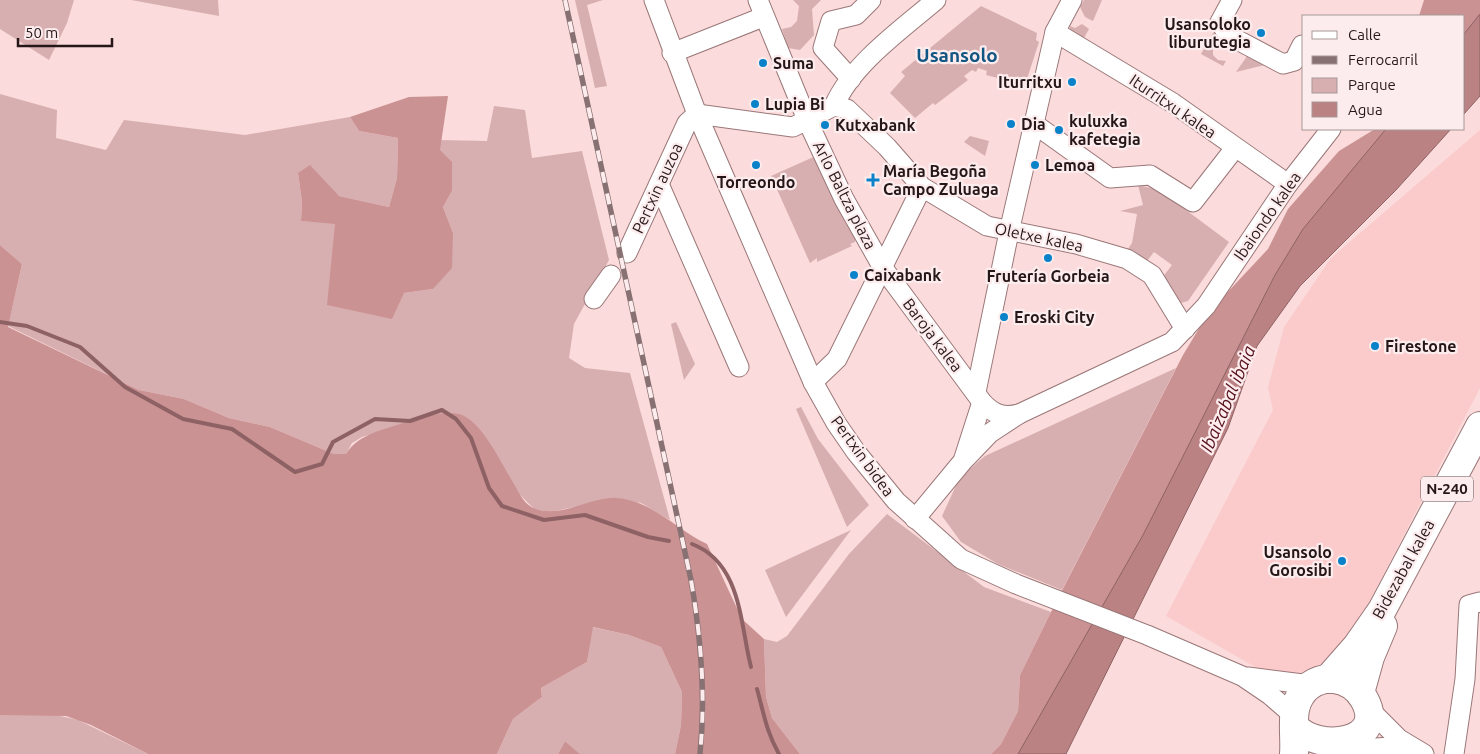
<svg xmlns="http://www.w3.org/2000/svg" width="1480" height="754" font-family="Ubuntu,sans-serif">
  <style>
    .built { fill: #fbcbcc }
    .green { fill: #d8afb0 }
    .forest { fill: #cb9293 }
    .water { fill: #bb8284; stroke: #8e6264 }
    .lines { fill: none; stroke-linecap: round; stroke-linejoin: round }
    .stream { stroke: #8e6264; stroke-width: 4 }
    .minor-casing { stroke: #9a7778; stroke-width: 21 }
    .highway-casing { stroke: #9a7778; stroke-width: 30 }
    .minor { stroke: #fff; stroke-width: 19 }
    .highway { stroke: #fff; stroke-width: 28 }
    .rail-casing { stroke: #887172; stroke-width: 5.5 }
    .rail { stroke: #fdeced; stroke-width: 4; stroke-dasharray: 11; stroke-linecap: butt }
    .poi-dot { fill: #0982ca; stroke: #fdeced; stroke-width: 2 }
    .labels { text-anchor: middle; stroke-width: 4.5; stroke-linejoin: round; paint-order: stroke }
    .shield { fill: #fdeced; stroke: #665758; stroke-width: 1 }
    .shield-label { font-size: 15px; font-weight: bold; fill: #251718 }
    .poi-label { font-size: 16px; font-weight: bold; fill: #251718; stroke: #fdeced; text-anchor: start }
    .street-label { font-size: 16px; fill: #251718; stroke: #fdeced }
    .water-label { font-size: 18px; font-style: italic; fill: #56111c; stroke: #fdeced }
    .quarter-label { font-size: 19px; font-weight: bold; fill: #115583; stroke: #fdeced }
  </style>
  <rect width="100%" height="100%" fill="#fbdbdb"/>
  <path class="built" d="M1480 130V388L1352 635 1329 661 1298 674 1257 668 1166 616 1273 410 1268 387 1284 327 1331 258Z"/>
  <g class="green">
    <path d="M0 0H74L67 23 49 60 0 29Z"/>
    <path d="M131 0H218L219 16Z"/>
    <path d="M575 0H603L587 5 607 86 595 88Z"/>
    <path d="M793 0H821L812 9 814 35 800 50 788 48 782 29 791 27 797 21 799 6Z"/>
    <path d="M1084 0H1102L1093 21 1085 17 1080 7Z"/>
    <path d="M981 6 1037 33 1036 40 1039 42 1025 85 986 75 987 71 978 68 976 72 972 70 964 76 968 80 935 105 933 103 915 118 890 93 905 76 901 72Z"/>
    <path d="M1082 24 1089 29 1084 38 1070 30V26L1075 28Z"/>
    <path d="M1216 28 1224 38 1213 44V55L1218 60 1226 61 1223 66 1201 54Z"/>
    <path d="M1252 49 1273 63 1236 72Z"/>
    <path d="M0 94 57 110 56 138 106 150 124 120 245 135 350 117 359 131 398 138 397 178 389 207 339 196 298 173 302 202 301 221 335 223 404 293 433 289 453 233 443 207 452 191 440 151V140L487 141 494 106 525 110 532 158 582 151 609 260 574 324 569 358 585 368 630 373 670 520 641 503 616 498 551 512 534 509 441 414 362 437 352 443 346 454H334L270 427 229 418 184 399 139 390 8 326 22 264 0 245Z"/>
    <path d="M970 136 989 141 985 156 964 142Z"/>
    <path d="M818 155 860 243 855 240V242L850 244 852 246 817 262V258L810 263 771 176Z"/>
    <path d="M1138 185 1159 190 1229 242 1188 301 1177 304 1162 278 1172 265 1154 252 1147 261 1126 252 1132 243 1137 214 1120 211 1143 205Z"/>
    <path d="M676 322 695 364 684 380 671 324Z"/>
    <path d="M1176 368 1062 590 998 564 961 542 942 516 960 477 985 456Z"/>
    <path d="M801 407 818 439 869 505 847 527 796 409Z"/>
    <path d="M887 514 984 587 1051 612 1020 675 1018 711 1001 744 991 754H800L772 718 766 697 764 639 777 642 787 636 849 554Z"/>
    <path d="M851 530 786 617 765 570Z"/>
    <path d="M592 627 629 635 661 647 682 692 681 725 675 754H580L565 741 558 754H497L513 719 542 697 541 688 587 662Z"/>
    <path d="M33 714 56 715 78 720 148 754H0V715Z"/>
  </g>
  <g class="forest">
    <path d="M1424 0H1480V65L1464 82V16H1419Z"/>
    <path d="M448 96 440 150 452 162V191L443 207 453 233 452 268 433 289 404 293 392 319 327 305 335 224 301 221 302 202 298 173 310 165 339 196 389 207 397 178 398 138 359 131 350 117 409 97Z"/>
    <path d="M1375 129H1418L1274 277 1089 661 1027 754H991L1001 744 1018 711 1020 675 1051 612 1183 355 1209 312 1268 249 1288 209 1339 151Z"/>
    <path d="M0 245 22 264 8 327 139 390 184 399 229 418 270 427 334 454H346C358 435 379 431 400 424 416 419 442 410 459 414 482 420 502 465 514 484 519 493 525 506 536 509 564 518 592 496 617 498 653 501 677 530 707 544L742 619 764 639 766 697 772 718 800 754H675L681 725 682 692 661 647 629 635 593 627 587 662 541 688 542 697 513 719 497 754H148L91 725 66 716 0 715Z"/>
    <path d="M565 741 580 754H558Z"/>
  </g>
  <g class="water">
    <path d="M1480 14V96L1464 114V34Z"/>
    <path d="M1386 129H1451L1396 190 1300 286 1257 346 1228 428 1066 754H1018L1143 535 1275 275 1303 229Z"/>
  </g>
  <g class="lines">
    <g class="stream">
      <path d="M0 322 27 326 80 347 125 387 183 419 232 429 295 472 322 464 333 442 375 419 410 421 442 410 456 419 471 438 489 488 502 506 544 520 585 515 648 537 669 541"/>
      <path d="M692 544C742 563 740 625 751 667"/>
      <path d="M757 689C764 714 766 731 779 754"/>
    </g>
    <defs>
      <g id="minor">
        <path d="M654 0 697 114 813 382 836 423 856 452 896 501 961 559 1016 584 1147 635 1242 676 1270 695 1293 715"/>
        <path d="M758 0 808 122 844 199 883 268 982 402C993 414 1003 418 1019 414L1172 342 1206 306 1288 184 1331 129"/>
        <path d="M1232 0 1220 22 1228 35 1283 64 1294 61 1302 45 1304 46"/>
        <path d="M1055 32 1173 103 1288 184"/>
        <path d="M672 53 763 17"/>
        <path d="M851 79 823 48 831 21 856 15 871 0"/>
        <path d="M834 106C852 64 902 29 936 0"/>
        <path d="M1033 123 1110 178 1150 175 1193 202 1235 148"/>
        <path d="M659 184 739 367"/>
        <path d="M627 253 687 123 697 114 793 127 834 106 847 109 887 147 922 187 987 226 1076 244 1127 259 1152 275 1185 329"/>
        <path d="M594 299 611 275"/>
        <path d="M813 382 837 359 922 187"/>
        <path d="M976 392 1009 232 1055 32 1072 0"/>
        <path d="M966 458 990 433 1019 414"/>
        <path d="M915 519 963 461 982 402"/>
        <path d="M1248 677 1311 685"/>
        <path d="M1367 707 1399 739 1424 754"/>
        <path d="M1349 750 1390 747 1412 752"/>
        <path d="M1454 754 1465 679 1469 605 1480 602"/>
      </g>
      <g id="highway">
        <path d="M1328 679 1357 646 1382 610 1480 426"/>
        <path d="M1360 693 1370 657 1383 626"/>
        <path d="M1294 754C1296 730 1287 704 1309 686 1316 681 1325 678 1334 679 1347 681 1358 688 1364 699 1389 743 1318 754 1294 726"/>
      </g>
    </defs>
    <use href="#minor" class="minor-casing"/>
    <use href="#highway" class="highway-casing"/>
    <use href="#minor" class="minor"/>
    <use href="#highway" class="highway"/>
    <defs>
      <path id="rail" d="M565 0 691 580C701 638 706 695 700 754"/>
    </defs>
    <use href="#rail" class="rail-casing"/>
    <use href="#rail" class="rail"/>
  </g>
  <g class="poi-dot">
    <circle cx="1261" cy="33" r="5"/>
    <circle cx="763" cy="63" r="5"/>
    <circle cx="1072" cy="82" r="5"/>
    <circle cx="755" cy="104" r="5"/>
    <circle cx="1011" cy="124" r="5"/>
    <circle cx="825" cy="125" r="5"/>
    <circle cx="1059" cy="130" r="5"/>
    <circle cx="756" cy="165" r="5"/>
    <circle cx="1035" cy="165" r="5"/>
    <path d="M870.5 172.5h5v5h5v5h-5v5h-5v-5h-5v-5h5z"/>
    <circle cx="1048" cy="258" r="5"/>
    <circle cx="854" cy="275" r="5"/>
    <circle cx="1004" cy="317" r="5"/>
    <circle cx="1375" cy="346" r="5"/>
    <circle cx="1342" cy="561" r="5"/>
  </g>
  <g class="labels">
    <rect class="shield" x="1421" y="476.5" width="52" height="25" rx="4"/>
    <g class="shield-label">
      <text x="1447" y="494">N-240</text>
    </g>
    <g class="poi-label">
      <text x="1251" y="30" text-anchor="end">Usansoloko<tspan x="1251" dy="18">liburutegia</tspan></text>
      <text x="773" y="69">Suma</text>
      <text x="1062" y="88" text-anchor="end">Iturritxu</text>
      <text x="765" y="110">Lupia Bi</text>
      <text x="1069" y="127">kuluxka<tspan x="1069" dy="18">kafetegia</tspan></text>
      <text x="1021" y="130">Dia</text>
      <text x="835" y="131">Kutxabank</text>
      <text x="1045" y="171">Lemoa</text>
      <text x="883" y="177">María Begoña<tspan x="883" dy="18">Campo Zuluaga</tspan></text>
      <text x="756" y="188" text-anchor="middle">Torreondo</text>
      <text x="864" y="281">Caixabank</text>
      <text x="1048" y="282" text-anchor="middle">Frutería Gorbeia</text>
      <text x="1014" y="323">Eroski City</text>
      <text x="1385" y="352">Firestone</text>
      <text x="1332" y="558" text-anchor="end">Usansolo<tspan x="1332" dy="18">Gorosibi</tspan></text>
    </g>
    <g class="street-label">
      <text transform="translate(1173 106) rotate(34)" y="6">Iturritxu kalea</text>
      <text transform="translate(657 188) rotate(-65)" y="6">Pertxin auzoa</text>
      <text transform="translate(845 195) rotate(63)" y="6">Arlo Baltza plaza</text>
      <text transform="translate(1267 216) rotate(-55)" y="6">Ibaiondo kalea</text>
      <text transform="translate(1039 237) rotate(12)" y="6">Oletxe kalea</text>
      <text transform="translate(933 335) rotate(53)" y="6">Baroja kalea</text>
      <text transform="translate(863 456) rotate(54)" y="6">Pertxin bidea</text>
      <text transform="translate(1403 569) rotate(-61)" y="6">Bidezabal kalea</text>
    </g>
    <g class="water-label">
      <text transform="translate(1228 399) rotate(-67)" y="6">Ibaizabal ibaia</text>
    </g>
    <g class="quarter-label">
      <text x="957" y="62">Usansolo</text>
    </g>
  </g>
  <rect x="1302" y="15" width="162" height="115" fill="#fdeced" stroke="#a79798"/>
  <rect x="1312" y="31" width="25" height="8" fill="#ffffff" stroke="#a79798"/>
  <text x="1348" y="40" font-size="15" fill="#251718">Calle</text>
  <rect x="1312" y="56" width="25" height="8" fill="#887172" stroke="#a79798"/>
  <text x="1348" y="65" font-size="15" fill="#251718">Ferrocarril</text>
  <rect x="1312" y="78" width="25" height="15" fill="#d8afb0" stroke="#a79798"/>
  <text x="1348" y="90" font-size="15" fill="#251718">Parque</text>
  <rect x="1312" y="102" width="25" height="15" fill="#bb8284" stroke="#a79798"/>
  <text x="1348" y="115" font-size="15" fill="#251718">Agua</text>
  <path d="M18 38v8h94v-8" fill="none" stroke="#251718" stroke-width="2.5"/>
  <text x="25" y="38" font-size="15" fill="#251718" stroke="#fdeced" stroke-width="4" paint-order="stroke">50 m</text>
</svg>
